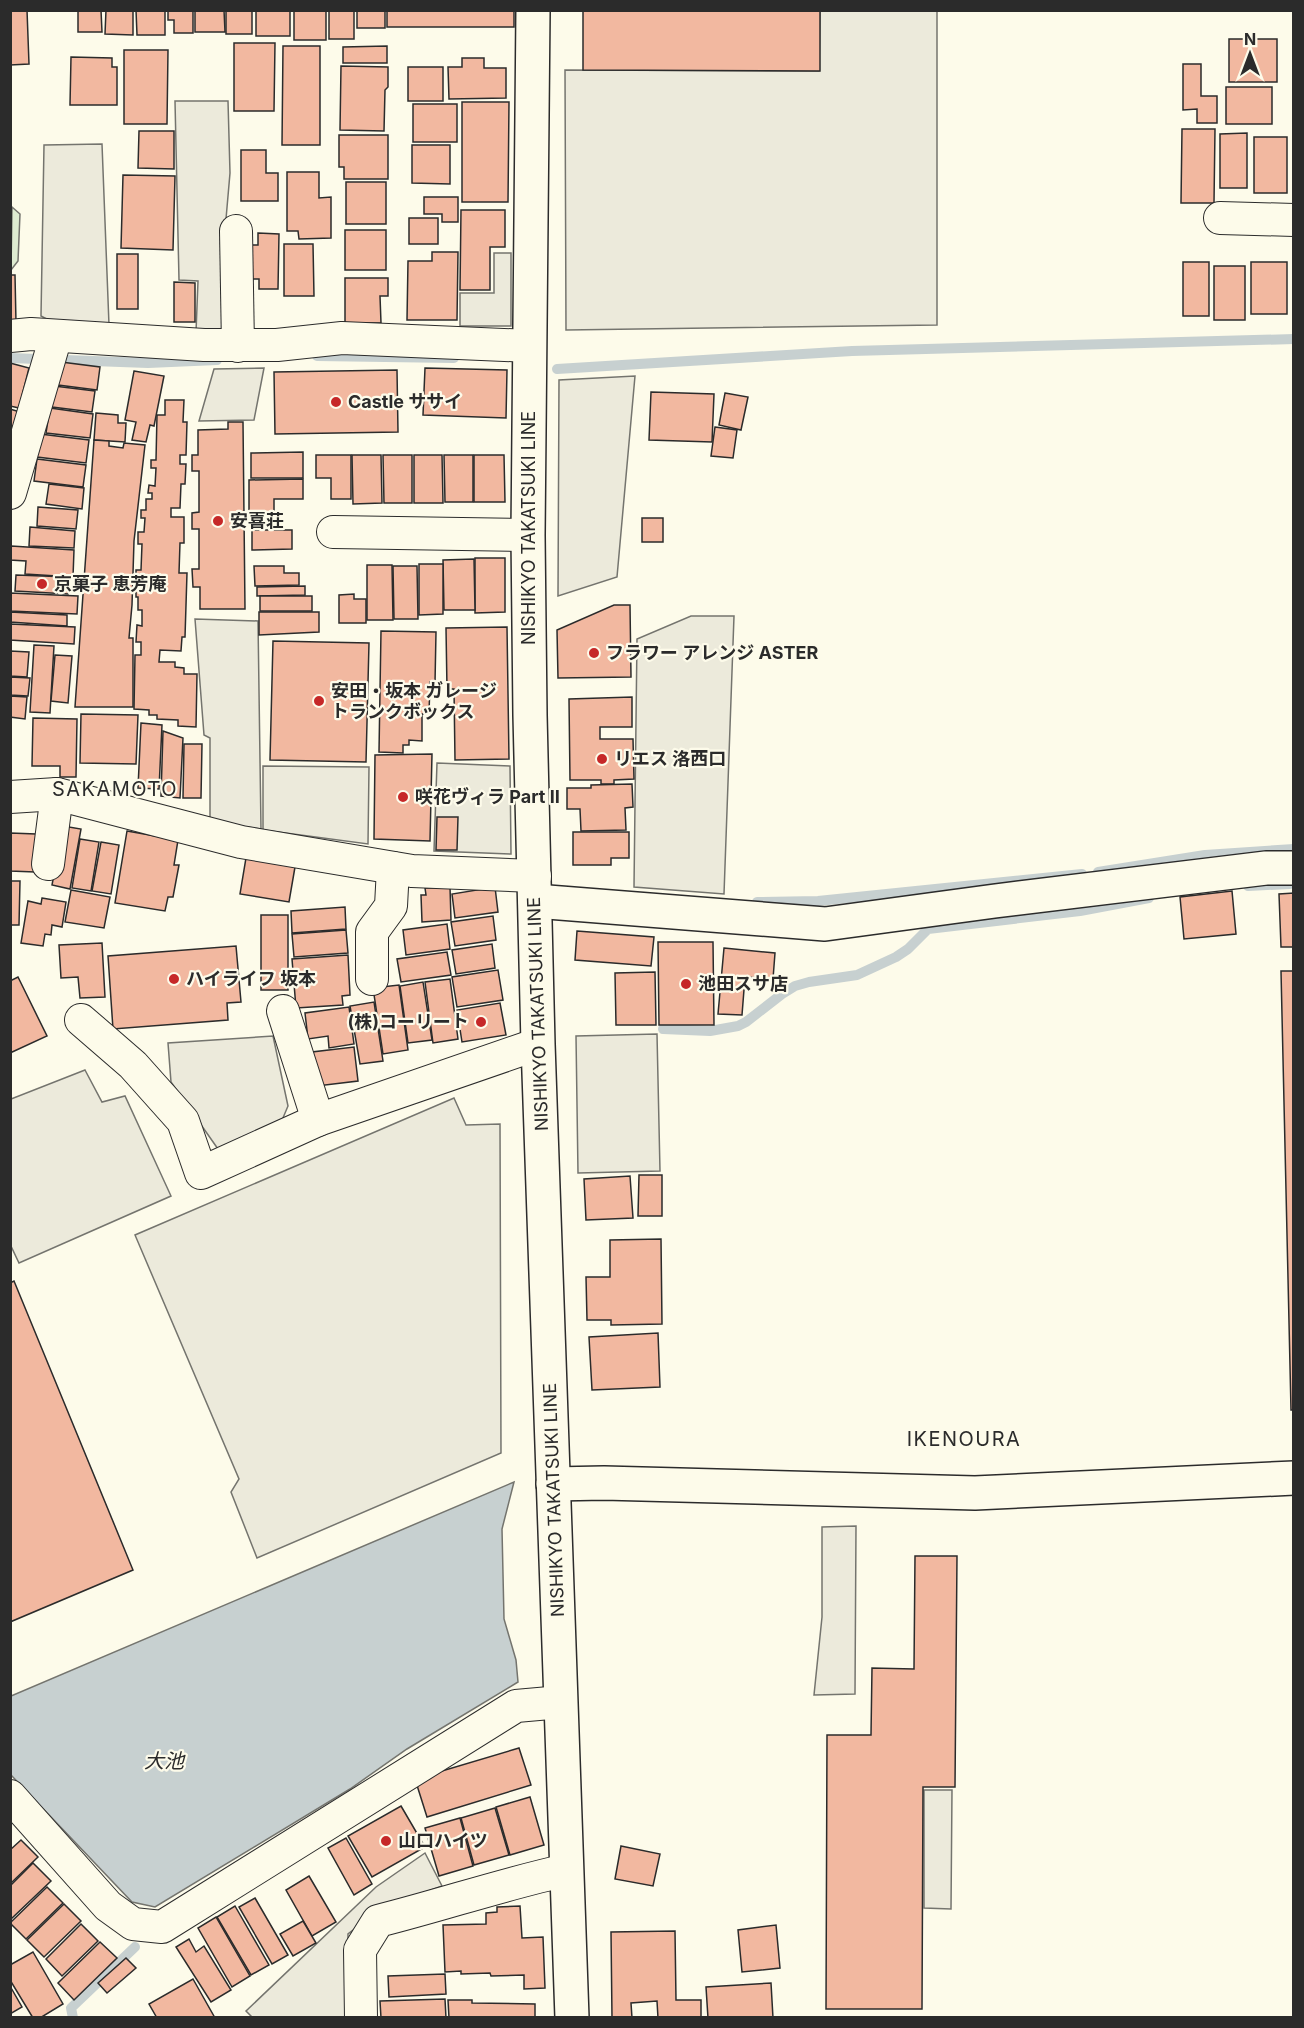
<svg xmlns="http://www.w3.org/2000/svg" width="1304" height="2028" font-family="Inter,'Noto Sans JP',sans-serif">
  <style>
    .green { fill: #deebd1; stroke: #74746e; stroke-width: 1.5 }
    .parking { fill: #eceadb; stroke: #74746e; stroke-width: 1.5 }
    .water { fill: #c7d0d0; stroke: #74746e; stroke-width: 1.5 }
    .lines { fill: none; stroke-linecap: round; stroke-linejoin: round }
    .stream { stroke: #c7d0d0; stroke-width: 10 }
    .building { fill: #f2b8a0; stroke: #2b2b2b; stroke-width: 1.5 }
    .street-casing { stroke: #2b2b2b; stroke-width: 34 }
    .secondary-casing { stroke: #2b2b2b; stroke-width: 36 }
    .primary-casing { stroke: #2b2b2b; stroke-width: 36 }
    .street { stroke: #fdfbea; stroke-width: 32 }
    .secondary { stroke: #fdfbea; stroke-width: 33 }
    .primary { stroke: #fdfbea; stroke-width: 33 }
    .poi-dot { fill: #c62828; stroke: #fdfbea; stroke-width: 2 }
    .labels { text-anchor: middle; stroke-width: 4.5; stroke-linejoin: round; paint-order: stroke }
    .poi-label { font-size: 18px; font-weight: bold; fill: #2b2b2b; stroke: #fdfbea; text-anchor: start }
    .street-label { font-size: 18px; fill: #2b2b2b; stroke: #fdfbea }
    .neighbourhood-label { font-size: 20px; letter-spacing: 1.5px; fill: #2b2b2b; stroke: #fdfbea }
    .water-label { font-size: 20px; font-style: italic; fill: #2b2b2b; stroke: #fdfbea }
  </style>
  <rect width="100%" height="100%" fill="#fdfbea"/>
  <path class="green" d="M12 207 20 214 18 261 11 270Z"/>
  <g class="parking">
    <path d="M820 11H937V325L566 330 565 70 819 71Z"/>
    <path d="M175 101H228L230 173 226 219 224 333 196 332 198 281 179 280Z"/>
    <path d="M102 144 109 325H58L41 316 44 145Z"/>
    <path d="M494 253H511V326H460V293H494Z"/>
    <path d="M264 368 254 420 199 421 214 369Z"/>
    <path d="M635 376 617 577 558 596 559 380Z"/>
    <path d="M691 616H734L724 894 634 887 637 639Z"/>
    <path d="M195 619 258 621 261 829 210 822V738L204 735Z"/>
    <path d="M437 763 510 766 511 854 434 851Z"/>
    <path d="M263 766 369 767 368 844 263 830Z"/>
    <path d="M657 1034 660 1171 578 1173 576 1036Z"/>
    <path d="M273 1036 288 1106 280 1125 218 1149 171 1082 168 1043Z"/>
    <path d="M85 1070 102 1102 125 1096 171 1196 19 1263 10 1244 11 1099Z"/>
    <path d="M454 1098 466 1125 500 1124 501 1453 257 1558 231 1492 239 1479 135 1235Z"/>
    <path d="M856 1526 855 1694 814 1695 822 1617V1527Z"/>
    <path d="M924 1790H952L951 1909 924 1908Z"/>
    <path d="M425 1853 442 1886 384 1907 348 1934 347 2017H252L246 2011 376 1887Z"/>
  </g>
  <path class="water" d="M514 1482 502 1529 504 1619 516 1660 518 1682 407 1749 350 1789 155 1907 132 1902 11 1775V1696Z"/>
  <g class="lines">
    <g class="stream">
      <path d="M317 356 454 358"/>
      <path d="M10 358 148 363 217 360"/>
      <path d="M557 369 852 351 1294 339"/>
      <path d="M1098 872 1205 855 1294 849"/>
      <path d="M1248 886 1290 884"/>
      <path d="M757 902 818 901 1082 874"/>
      <path d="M663 1029 710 1031 738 1026 746 1022 782 994 795 986 809 982 857 975 896 957 908 949 928 929 1080 911 1149 898"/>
      <path d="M73 2018 71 2008 135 1947"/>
    </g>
  </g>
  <g class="building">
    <path d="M10 10H27L29 64 10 65Z"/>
    <path d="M78 10H101L102 32H78Z"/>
    <path d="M106 10H133V35L105 34Z"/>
    <path d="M136 10H165V35H137Z"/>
    <path d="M168 10H193V33H174V20H168Z"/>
    <path d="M195 10H224L225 32H195Z"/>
    <rect x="226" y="10" width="26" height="24"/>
    <rect x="256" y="10" width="34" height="26"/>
    <rect x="294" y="10" width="32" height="30"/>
    <rect x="329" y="10" width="25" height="29"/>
    <rect x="357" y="10" width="28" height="18"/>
    <rect x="387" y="10" width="127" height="17"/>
    <path d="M583 10H820V71L583 70Z"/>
    <rect x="1229" y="39" width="48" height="43"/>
    <path d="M234 43H275L274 111H234Z"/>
    <path d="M283 46H320V145H282Z"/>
    <path d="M387 46V63H343V47Z"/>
    <path d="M124 50H168L167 124H124Z"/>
    <path d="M71 57 112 58V67H117V105H70Z"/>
    <path d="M462 58H484V68H506V98L449 99 448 67H462Z"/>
    <path d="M1183 64H1201V96H1217V123H1197V109L1183 110Z"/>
    <path d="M341 66 388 67V87L385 90 384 131 340 130Z"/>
    <rect x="408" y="67" width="35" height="34"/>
    <rect x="1226" y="87" width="46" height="37"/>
    <path d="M462 102H509L508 202H462Z"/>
    <rect x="413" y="104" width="44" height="38"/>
    <path d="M1182 129H1215L1214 203H1181Z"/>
    <path d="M139 131H174V169L138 168Z"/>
    <path d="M1247 133V188H1220V134Z"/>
    <path d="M339 135H388V179H344V167H339Z"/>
    <rect x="1254" y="137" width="33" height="56"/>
    <path d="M412 145H450V184L412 183Z"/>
    <path d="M241 150H266V173H278V201H241Z"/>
    <path d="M287 172H319V198L331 197V238L299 239 298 231H287Z"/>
    <path d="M123 175 175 176 173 250 121 248Z"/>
    <rect x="346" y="182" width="40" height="42"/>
    <path d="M424 197H458V222H442V214H424Z"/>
    <path d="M461 210H505V247H490V290H460Z"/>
    <rect x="409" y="218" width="29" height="26"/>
    <rect x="345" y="230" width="41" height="40"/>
    <path d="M258 233 279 234 278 289H259V279H249V245H258Z"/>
    <path d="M284 244H313L314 296H284Z"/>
    <path d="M432 252H458L457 320H407L408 261H432Z"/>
    <rect x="117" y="254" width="21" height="55"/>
    <rect x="1183" y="262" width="26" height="54"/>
    <rect x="1251" y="262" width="36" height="52"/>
    <rect x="1214" y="266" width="31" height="54"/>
    <path d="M10 275H15L16 323H10Z"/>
    <path d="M345 278H388V296H380L381 323H345Z"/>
    <path d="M174 282 195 283V322H174Z"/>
    <path d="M61 362 100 367 97 390 58 385Z"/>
    <path d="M10 363 29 368 19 408 10 406Z"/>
    <path d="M425 368 507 370 506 418 423 415Z"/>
    <path d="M397 370 398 432 275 434 274 372Z"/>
    <path d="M134 371 164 376 154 426 150 425 146 442 132 440 136 422 125 420Z"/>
    <path d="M54 386 95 391 92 412 52 407Z"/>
    <path d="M651 392 714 394 712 442 649 440Z"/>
    <path d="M725 393 748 397 741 430 719 425Z"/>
    <path d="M165 400H184L183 422H187L186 455H180V464H186L185 484H181L180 508H171V517H184V543H180L179 573H187L185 637H182L181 651 160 650 159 662H175V667L184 668V674H197L196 727 178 726V720L157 719V715H149V710L134 709 135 655H141V642H136L137 625 142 626V610H138V597H136V570H141L142 544H138V532H144L145 518H141V510H146V499H152V493H148L149 485 155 486 156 468H151V460H156L157 415H165Z"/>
    <path d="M50 408 93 414 90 438 46 433Z"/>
    <path d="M10 409 20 412 14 436 10 435Z"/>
    <path d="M96 413 118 415V423H126L125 442 94 440Z"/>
    <path d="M228 422H243L245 609H200V587H193L192 569H199V529H192V513L199 512V471H192V455H198V430L228 429Z"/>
    <path d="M715 427 737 430 733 458 711 456Z"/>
    <path d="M40 434 89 440 86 463 37 457Z"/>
    <path d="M94 440 109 441V446L123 448 124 443 145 445 134 541 132 605 129 638H133V707H75Z"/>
    <path d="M303 452V478H251V453Z"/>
    <path d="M316 455H351V499H331V478H316Z"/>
    <path d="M352 455H381L382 503 353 504Z"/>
    <path d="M383 455H412V503H384Z"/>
    <path d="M414 455H442L443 503H414Z"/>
    <path d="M444 455H473V502H445Z"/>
    <path d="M474 455H504L505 502H474Z"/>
    <path d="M37 459 86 465 83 487 34 481Z"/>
    <path d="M303 479V499H274V514H249V480Z"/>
    <path d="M49 484 84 488 82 509 46 504Z"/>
    <path d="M38 507 78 510 76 529 37 526Z"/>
    <rect x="642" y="518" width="21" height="24"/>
    <path d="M30 527 75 531 74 548 29 546Z"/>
    <path d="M252 530H292V549L252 550Z"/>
    <path d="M11 546 74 550 73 577 25 574 26 561 10 560Z"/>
    <path d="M475 558H505V612L475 613Z"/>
    <path d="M474 559 475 610H444L443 560Z"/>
    <path d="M419 564H443V614L419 615Z"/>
    <path d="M367 565H392L393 620H367Z"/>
    <path d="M254 566H284V573H299V585L255 586Z"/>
    <path d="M393 566H417L418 619H394Z"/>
    <path d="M16 575 69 577 68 594 15 591Z"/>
    <path d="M305 586V595L257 596V587Z"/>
    <path d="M10 593 78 596 77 614 10 611Z"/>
    <path d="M354 594V599H366V623H339V595Z"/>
    <rect x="260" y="596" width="52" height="15"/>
    <path d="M614 605H630L631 677 558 678 557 630Z"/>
    <path d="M10 612 67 615V626L10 622Z"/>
    <path d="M259 612H319V632L259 635Z"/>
    <path d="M10 624 75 627 74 644 10 640Z"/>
    <path d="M507 627 509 759 455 760 454 689H447L446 628Z"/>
    <path d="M381 631 436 632 435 683 430 682 429 714H422V741L409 740V745H403V753L379 752Z"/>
    <path d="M273 641 369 643 366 762 270 760Z"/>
    <path d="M34 645 54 646 50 713 30 712Z"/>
    <path d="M10 651 29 652 27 677 10 676Z"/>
    <path d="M55 655 72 656 68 703 51 701Z"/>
    <path d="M10 677 30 678 28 696 10 695Z"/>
    <path d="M10 696 27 697 25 719 10 717Z"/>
    <path d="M632 697V727H600V739H633L634 779 614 780V784H601V780H570L569 699Z"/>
    <path d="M81 714 138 715 136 764 80 763Z"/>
    <path d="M33 718 77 719 76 777H60V766H32Z"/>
    <path d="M141 723 162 725 159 789 138 788Z"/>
    <path d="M163 731 183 738 180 798 161 796Z"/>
    <path d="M184 744H202L201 798H183Z"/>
    <path d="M432 754 430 841 374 839 375 755Z"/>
    <path d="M632 784 633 807 625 808 626 830 581 831 580 809H567V788H591V785Z"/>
    <path d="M437 817H458L457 850H436Z"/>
    <path d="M63 826 81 829 70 889 52 885Z"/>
    <path d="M127 831 178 840 174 865H179L173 897H168L165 911 115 903Z"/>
    <path d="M573 832H629V858H611V865H573Z"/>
    <path d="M10 833 36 834 35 872 10 871Z"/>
    <path d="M80 839 99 842 91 891 72 888Z"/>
    <path d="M101 842 119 845 111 894 92 891Z"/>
    <path d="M246 858 295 867 289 902 240 894Z"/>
    <path d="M10 881H20L19 925H10Z"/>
    <path d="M450 887 451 920 422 922 421 895H426L425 888Z"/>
    <path d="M495 887 498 912 455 918 452 894Z"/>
    <path d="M71 890 110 897 104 928 65 922Z"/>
    <path d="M1232 891 1236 934 1184 939 1180 897Z"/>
    <path d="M1294 893V947H1281L1279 894Z"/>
    <path d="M42 898 66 902 62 927 52 925 51 935 45 934 43 946 21 943 28 901 41 904Z"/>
    <path d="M345 907 346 929 292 933 291 911Z"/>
    <rect x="261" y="915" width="27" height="75"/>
    <path d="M493 916 496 940 455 946 451 922Z"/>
    <path d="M447 924 450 949 406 955 403 930Z"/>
    <path d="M346 930 348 953 294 957 292 934Z"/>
    <path d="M577 931 654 937 651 966 575 960Z"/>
    <path d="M658 942H713L714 1025H659Z"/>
    <path d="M102 943 105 997 80 998 78 977 61 978 59 945Z"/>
    <path d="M492 944 495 968 456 974 452 950Z"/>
    <path d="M236 946 241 1002 227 1003 228 1020 113 1029 108 956Z"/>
    <path d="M724 948 775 953 773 979 745 977 742 1015 718 1014Z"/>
    <path d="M447 952 451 975 401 982 397 959Z"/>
    <path d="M348 955 350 995 342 996 343 1005 296 1008 292 959Z"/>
    <path d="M498 970 503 1000 457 1007 452 977Z"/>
    <path d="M1281 971H1294V1410H1291Z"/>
    <path d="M655 972 656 1025H616L615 973Z"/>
    <path d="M18 977 47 1036 10 1053V981Z"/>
    <path d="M450 979 458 1039 433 1043 425 982Z"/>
    <path d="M423 982 432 1040 408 1043 400 986Z"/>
    <path d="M399 985 408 1050 383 1054 373 988Z"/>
    <path d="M374 1002 383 1061 360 1064 350 1006Z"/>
    <path d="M500 1003 506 1035 462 1042 457 1010Z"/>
    <path d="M349 1007 354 1044 329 1048 328 1036 308 1039 305 1013Z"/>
    <path d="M354 1047 358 1081 317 1086 312 1052Z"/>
    <path d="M639 1175H662V1216H638Z"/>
    <path d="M630 1176 633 1218 586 1220 584 1179Z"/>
    <path d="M661 1239 662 1324 611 1325V1320H587L586 1277H610V1240Z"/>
    <path d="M14 1281 133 1570 10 1622V1283Z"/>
    <path d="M658 1333 660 1387 592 1390 589 1337Z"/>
    <path d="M915 1556H957L955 1787H923L922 2009H826L827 1735H871L872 1668 914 1669Z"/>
    <path d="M519 1748 531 1785 427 1817 415 1779Z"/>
    <path d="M530 1797 544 1845 510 1855 496 1807Z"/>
    <path d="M401 1806 425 1847 372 1877 348 1836Z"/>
    <path d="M495 1808 509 1855 474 1865 461 1818Z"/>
    <path d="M460 1818 473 1866 439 1876 425 1828Z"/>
    <path d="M346 1838 372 1884 354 1895 328 1848Z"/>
    <path d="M21 1840 38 1857 10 1884V1850Z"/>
    <path d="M621 1846 660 1854 653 1886 615 1879Z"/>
    <path d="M33 1863 51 1881 10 1920V1886Z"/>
    <path d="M309 1876 336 1922 312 1936 286 1890Z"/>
    <path d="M47 1887 63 1903 26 1939 10 1923Z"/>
    <path d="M255 1898 288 1955 272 1964 239 1907Z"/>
    <path d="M64 1904 81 1921 44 1957 27 1940Z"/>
    <path d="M235 1906 269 1965 251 1975 217 1917Z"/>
    <path d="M520 1906 522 1938 543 1937 545 1988 524 1989V1975L491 1976 490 1973 461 1974V1971L445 1972 443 1925 486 1924V1913L497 1912V1907Z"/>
    <path d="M216 1917 250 1976 232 1987 198 1928Z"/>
    <path d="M303 1921 316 1943 293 1956 280 1934Z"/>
    <path d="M81 1924 98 1941 62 1976 46 1959Z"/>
    <path d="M776 1925 780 1968 742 1972 738 1930Z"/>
    <path d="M675 1931 676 2000H701V2018H658L657 2001 631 2003 632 2018H612L611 1932Z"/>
    <path d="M189 1939 196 1952 204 1946 231 1990 211 2002 176 1947Z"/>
    <path d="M100 1942 117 1958 74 2000 58 1983Z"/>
    <path d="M33 1952 63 2004 40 2018H33L10 1980V1965Z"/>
    <path d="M126 1958 136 1968 107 1993 98 1983Z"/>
    <path d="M445 1974 446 1994 389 1997 388 1976Z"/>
    <path d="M193 1979 215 2018H157L149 2004Z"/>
    <path d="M771 1983 773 2018H708L706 1987Z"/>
    <path d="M10 1986 22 2007 10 2014Z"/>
    <path d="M445 1999 446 2018H381L380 2001Z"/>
    <path d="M448 2000H472V2003L535 2004V2018H449Z"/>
  </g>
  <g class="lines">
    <defs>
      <g id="street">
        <path d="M1220 218 1294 220"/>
        <path d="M236 231 238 346"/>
        <path d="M10 336 31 334 204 345H277L342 338 529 346"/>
        <path d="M10 493 56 336"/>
        <path d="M333 532 528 535"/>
        <path d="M10 797 57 794 241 842 412 871 535 876"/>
        <path d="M48 864 57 794"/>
        <path d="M372 979V932L391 906 393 868"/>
        <path d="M283 1011 318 1120"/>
        <path d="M81 1020 133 1065 183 1121 201 1173 318 1120 538 1044"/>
        <path d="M10 1796 108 1906 133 1924 162 1927 516 1706 561 1702"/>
        <path d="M361 2018 360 1950 378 1921C442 1905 503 1884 567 1870"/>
      </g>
      <g id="secondary">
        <path d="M535 901 825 924 995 901 1266 868H1294"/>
        <path d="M553 1484 604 1483 975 1493 1294 1478"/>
      </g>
      <path id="primary" d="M533 10 528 535 530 715 538 1044 572 2018"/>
    </defs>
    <use href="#street" class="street-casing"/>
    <use href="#secondary" class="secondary-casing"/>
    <use href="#primary" class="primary-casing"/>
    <use href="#street" class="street"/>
    <use href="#secondary" class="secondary"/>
    <use href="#primary" class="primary"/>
  </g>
  <g class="poi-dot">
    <circle cx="336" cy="402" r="6"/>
    <circle cx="218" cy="521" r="6"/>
    <circle cx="42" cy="584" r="6"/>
    <circle cx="594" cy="653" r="6"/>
    <circle cx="319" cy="701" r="6"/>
    <circle cx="602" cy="759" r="6"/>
    <circle cx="403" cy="797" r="6"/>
    <circle cx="174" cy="979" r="6"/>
    <circle cx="686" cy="984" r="6"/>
    <circle cx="481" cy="1022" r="6"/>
    <circle cx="386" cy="1841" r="6"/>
  </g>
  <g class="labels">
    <g class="poi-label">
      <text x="348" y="408">Castle ササイ</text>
      <text x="230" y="527">安喜荘</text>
      <text x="54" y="590">京菓子 恵芳庵</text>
      <text x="606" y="659">フラワー アレンジ ASTER</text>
      <text x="331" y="697">安田・坂本 ガレージ<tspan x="331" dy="21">トランクボックス</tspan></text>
      <text x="614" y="765">リエス 洛西口</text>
      <text x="415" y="803">咲花ヴィラ Part Ⅱ</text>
      <text x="186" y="985">ハイライフ 坂本</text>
      <text x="698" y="990">池田スサ店</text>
      <text x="469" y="1028" text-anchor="end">(株)コーリート</text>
      <text x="398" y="1847">山口ハイツ</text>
    </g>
    <g class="street-label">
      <text transform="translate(529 528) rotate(-90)" y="6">NISHIKYO TAKATSUKI LINE</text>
      <text transform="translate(538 1014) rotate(-92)" y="6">NISHIKYO TAKATSUKI LINE</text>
      <text transform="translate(554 1500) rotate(-92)" y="6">NISHIKYO TAKATSUKI LINE</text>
    </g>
    <g class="neighbourhood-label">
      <text x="115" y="796">SAKAMOTO</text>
      <text x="964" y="1446">IKENOURA</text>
    </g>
    <g class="water-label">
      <text x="164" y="1768">大池</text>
    </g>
  </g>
  <rect width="1304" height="2028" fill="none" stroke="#2b2b2b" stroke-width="24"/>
  <g transform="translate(1250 54)" stroke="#fdfbea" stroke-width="4.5" paint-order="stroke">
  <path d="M0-4.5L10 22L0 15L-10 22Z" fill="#2b2b2b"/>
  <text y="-9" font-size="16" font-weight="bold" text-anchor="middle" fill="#2b2b2b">N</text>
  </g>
</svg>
